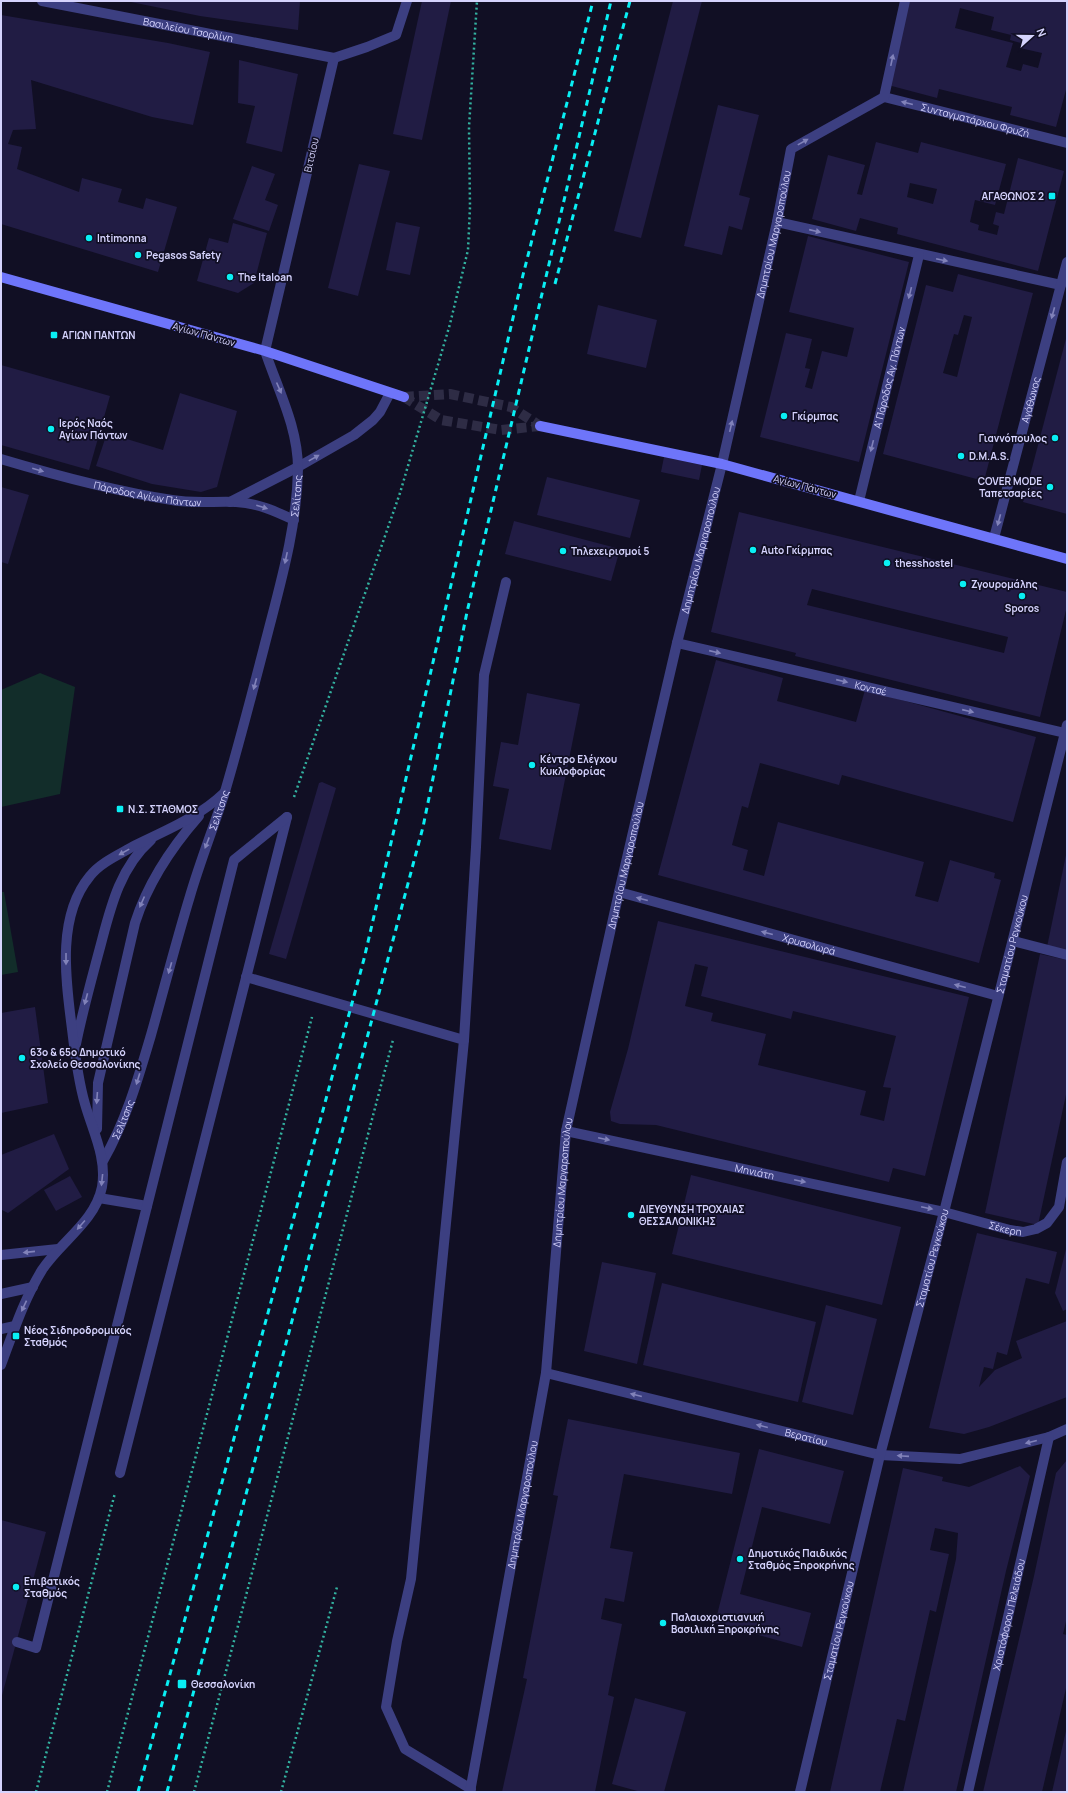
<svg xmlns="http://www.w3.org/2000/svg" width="1068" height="1793" font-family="Manrope,sans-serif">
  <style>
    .green { fill: #122d2a }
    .building { fill: #211c44; fill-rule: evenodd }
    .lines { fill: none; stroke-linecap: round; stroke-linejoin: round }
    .secondary-tunnel { stroke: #2e2c45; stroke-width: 10; stroke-dasharray: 10 5; stroke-linecap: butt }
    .path { stroke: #33b2a0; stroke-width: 2.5; stroke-dasharray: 2 3; stroke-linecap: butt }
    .service { stroke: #3c3f81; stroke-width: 10 }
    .minor { stroke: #3c3f81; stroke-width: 10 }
    .tertiary { stroke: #3c3f81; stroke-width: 10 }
    .secondary { stroke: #6e75fa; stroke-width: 10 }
    .rail { stroke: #09eff4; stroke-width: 3; stroke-dasharray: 6 5; stroke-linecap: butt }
    .oneway { fill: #8182b9 }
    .poi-dot { fill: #09eff4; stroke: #110f24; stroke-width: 1.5 }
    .labels { text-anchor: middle; stroke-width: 3.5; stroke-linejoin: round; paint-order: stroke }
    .street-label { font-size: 10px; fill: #d5d3fd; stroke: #110f24 }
    .poi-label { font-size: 10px; font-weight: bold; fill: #d5d3fd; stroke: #110f24; text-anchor: start }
  </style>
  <rect width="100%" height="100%" fill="#110f24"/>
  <g class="green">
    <path d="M40 673 75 687 60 794 1 807V690Z"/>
    <path d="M1 892H4L18 972 1 975Z"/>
  </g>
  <g class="building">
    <path d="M126 1H300L298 30 200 16Z"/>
    <path d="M422 1H451L422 140 393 134Z"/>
    <path d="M673 1H702L641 238 614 231Z"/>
    <path d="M909 1H1067V86L1056 127 1010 115 1012 107 939 89 937 98 888 85ZM960 8 994 17 991 30 1011 35 1010 40 1021 43 1020 48 1042 53 1038 68 1023 64 1021 71 1006 67 1013 43 955 28Z"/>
    <path d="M1 15 168 43 210 52 193 125 152 117 31 80 36 129 13 130 8 144 22 147 17 169 79 192 82 178 122 189 118 202 143 209 146 198 177 207 158 272 1 224Z"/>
    <path d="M239 60 298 74 282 152 246 143 255 106 238 103Z"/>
    <path d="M718 105 759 115 739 195 750 198 742 230 729 226 722 255 684 246Z"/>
    <path d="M876 142 918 153 921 142 1006 164 995 205 975 200 970 222 979 225 978 230 997 235 999 226 993 224 996 212 1004 214 1018 158 1064 171 1038 271 897 234 898 228 860 218 856 231 812 219 828 155 865 165 857 194 862 195ZM910 183 937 189 933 204 907 197Z"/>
    <path d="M359 164 390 171 358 296 328 288Z"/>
    <path d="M252 166 275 174 265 200 278 205 269 231 233 219Z"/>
    <path d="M396 222 420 227 410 275 386 270Z"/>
    <path d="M233 223 267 233 254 283 238 293 197 281 209 238 228 243Z"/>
    <path d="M808 236 909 262 859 462 760 437 786 333 812 339 805 368 810 369 805 387 812 389 822 351 847 357 854 328 789 312Z"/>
    <path d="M958 274 1033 293 984 481 883 454 926 285 953 292ZM964 315 972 317 957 377 943 373 954 334 958 335Z"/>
    <path d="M598 305 657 320 646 368 587 354Z"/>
    <path d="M1067 335V514L1023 502Z"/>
    <path d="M1 365 110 396 89 470 1 445Z"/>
    <path d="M180 393 237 411 217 487 201 492 152 484 96 466 107 433 163 450Z"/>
    <path d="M664 457 702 465 699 480 661 472Z"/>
    <path d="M547 477 640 500 630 538 537 515Z"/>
    <path d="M1 487 29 495 8 564 1 562Z"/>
    <path d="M739 512 1067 592V606L1040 717 795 656 796 653 711 632ZM812 589 1008 637 1004 653 807 605Z"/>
    <path d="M514 521 620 549 611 581 505 554Z"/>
    <path d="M716 660 783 678 777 701 856 722 865 690 1036 737 1013 822 842 775 839 785 760 763 748 808 742 806 732 845 748 850 743 870 764 876 778 822 877 849 924 862 915 896 938 902 950 860 995 873 994 878 1001 880 979 963 658 875Z"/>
    <path d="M527 693 580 704 551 850 499 839 509 789 493 786 501 742 518 745Z"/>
    <path d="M322 782 336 788 286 959 269 954 319 783Z"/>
    <path d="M1066 855H1067V951L1047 947Z"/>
    <path d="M658 921 969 997 925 1176 893 1168 889 1182 656 1125 620 1124 611 1121 610 1112 628 1049ZM695 964 708 967 701 996 791 1019 793 1011 896 1036 883 1087 891 1088 884 1121 860 1115 866 1091 758 1065 766 1034 711 1021 713 1013 685 1006Z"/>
    <path d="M1040 954 1067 960V1090L1038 1225 985 1213Z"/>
    <path d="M35 1007 48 1103 1 1113V1013Z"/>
    <path d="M54 1134 69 1169 8 1213 2 1210 1 1155Z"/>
    <path d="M691 1175 901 1227 882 1305 672 1254Z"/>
    <path d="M70 1176 82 1197 56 1211 44 1190Z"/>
    <path d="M977 1233 1057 1252 1049 1284 1026 1278 1007 1355 997 1352 993 1369 984 1367 979 1387 995 1370 1022 1358 1016 1341 1067 1321V1397L989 1427 964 1434 929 1428Z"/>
    <path d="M1066 1249 1067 1309 1063 1311 1055 1293Z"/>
    <path d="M602 1262 656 1273 637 1364 584 1351Z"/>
    <path d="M662 1283 816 1322 798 1402 643 1365Z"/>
    <path d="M826 1305 877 1319 853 1415 802 1402Z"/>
    <path d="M568 1419 740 1453 732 1494 624 1474 610 1548 633 1552 624 1602 605 1598 601 1619 622 1624 608 1695 614 1697 595 1792H502L527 1679 523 1678 558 1496 553 1495Z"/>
    <path d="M759 1449 844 1471 830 1524 762 1507 740 1594 811 1613 802 1647 715 1623Z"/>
    <path d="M1067 1460V1617L1063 1634 1067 1635V1684L1042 1792H983L1034 1576 1056 1473Z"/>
    <path d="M1020 1466 1030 1476 1006 1571 956 1792H903L956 1559 958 1533 935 1528 930 1550 949 1554 936 1612 930 1610 905 1721 897 1719 880 1792H830L903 1468 943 1477 942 1481 969 1487Z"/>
    <path d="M1 1520 46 1532 1 1699Z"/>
    <path d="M635 1698 686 1712 664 1792H641L612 1784Z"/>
    <path d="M1067 1731V1792H1052L1066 1731Z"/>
  </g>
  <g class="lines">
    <g class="secondary-tunnel">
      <path d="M404 397 441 420 501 430 540 426"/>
      <path d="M404 397 450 394 511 407 540 426"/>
    </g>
    <g class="path">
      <path d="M294 797 400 493 450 324 468 250 470 207 469 127 477 1"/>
      <path d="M36 1792 115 1493"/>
      <path d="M107 1792 312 1017"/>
      <path d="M194 1792 393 1040"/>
      <path d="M281 1792 337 1587"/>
    </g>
    <g class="service">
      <path d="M334 58 367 47 396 35 407 1"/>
      <path id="s1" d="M1 459C58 476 114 491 172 500 194 504 215 501 236 502 257 503 275 511 294 520"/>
      <path d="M230 502 298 467 354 435 373 420 380 412 390 393"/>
      <path d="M246 977 464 1040 411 1579 397 1641 386 1707 405 1749 471 1789"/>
      <path d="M464 1040 476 847 484 675 506 582"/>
      <path d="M76 1044C82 1014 90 985 98 955 109 915 117 870 151 840"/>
      <path d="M97 1129 98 1083 135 923C148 882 171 848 199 816"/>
      <path id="s2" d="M103 1161C126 1121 138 1079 151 1035 164 989 176 942 190 896 200 862 213 829 224 795 240 741 254 686 268 632 282 578 297 525 298 469 298 427 278 390 265 351"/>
      <path d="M99 1198 147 1206"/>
      <path d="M1 1255 58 1249"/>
      <path d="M1 1294 33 1287"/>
      <path d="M1 1329 15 1326"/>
      <path d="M1 1365C13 1333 24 1299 42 1270 60 1242 95 1222 102 1187 107 1158 93 1132 85 1104 78 1080 75 1055 72 1029 66 981 56 917 90 876 100 863 118 855 132 847 164 831 198 818 224 793"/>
      <path d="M120 1473 287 817"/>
      <path d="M17 1642 36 1648 234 860 287 817"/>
    </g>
    <g class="minor">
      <path id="s3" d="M42 1 334 58 265 351"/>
      <path id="s4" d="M884 97 1067 143"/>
      <path d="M777 222 1061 285"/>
      <path id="s5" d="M859 501 919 255"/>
      <path id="s6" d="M677 643 1065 733"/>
      <path id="s7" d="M619 892 998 996"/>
      <path d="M1013 941 1067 955"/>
      <path id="s8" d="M566 1131 944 1212 1010 1230 1023 1232 1036 1229 1047 1223 1059 1207 1067 1162"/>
      <path id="s9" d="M546 1373 880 1455 960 1459 1049 1437 1067 1429"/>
      <path id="s10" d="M800 1792 880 1455 944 1212 1067 725"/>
      <path id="s11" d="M968 1792 1049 1437"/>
    </g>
    <g class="tertiary">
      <path id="s12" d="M994 538 1067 262"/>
      <path id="s13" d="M470 1792 546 1373 566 1131 619 892 677 643 722 464 777 222 791 149 884 97 905 1"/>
    </g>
    <g class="secondary">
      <path d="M1 277 265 351 404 397"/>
      <path d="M540 426 722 464 1067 559"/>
    </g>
    <g class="rail">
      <path d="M555 284 630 1"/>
      <path d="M138 1792 364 959 523 275 593 1"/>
      <path d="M167 1792 423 827 467 612 611 1"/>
    </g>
  </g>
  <defs><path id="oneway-solid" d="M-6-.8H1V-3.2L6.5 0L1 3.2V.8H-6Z"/></defs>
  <g class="oneway">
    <use href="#oneway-solid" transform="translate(892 60) rotate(-78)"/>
    <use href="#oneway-solid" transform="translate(907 103) rotate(-166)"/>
    <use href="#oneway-solid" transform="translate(803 142) rotate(-29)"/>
    <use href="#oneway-solid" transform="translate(815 231) rotate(13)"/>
    <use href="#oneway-solid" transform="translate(942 260) rotate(12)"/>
    <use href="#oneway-solid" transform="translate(910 293) rotate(104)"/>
    <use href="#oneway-solid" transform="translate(1053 313) rotate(105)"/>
    <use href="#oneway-solid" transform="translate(279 388) rotate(66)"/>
    <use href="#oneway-solid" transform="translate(731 426) rotate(-77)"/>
    <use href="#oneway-solid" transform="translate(872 446) rotate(104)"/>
    <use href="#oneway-solid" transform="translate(314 458) rotate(-29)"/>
    <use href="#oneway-solid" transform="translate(38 470) rotate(16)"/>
    <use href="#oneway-solid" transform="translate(262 507) rotate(17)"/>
    <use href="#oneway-solid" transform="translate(999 520) rotate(105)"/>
    <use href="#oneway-solid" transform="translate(286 558) rotate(102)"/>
    <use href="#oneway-solid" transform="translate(715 652) rotate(13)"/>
    <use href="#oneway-solid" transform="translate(842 681) rotate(13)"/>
    <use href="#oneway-solid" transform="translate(255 684) rotate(105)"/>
    <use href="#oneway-solid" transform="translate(968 711) rotate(13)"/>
    <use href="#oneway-solid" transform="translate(207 843) rotate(111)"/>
    <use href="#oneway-solid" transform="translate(124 852) rotate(151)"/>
    <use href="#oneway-solid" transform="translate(642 899) rotate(-165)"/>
    <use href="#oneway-solid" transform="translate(142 902) rotate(114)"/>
    <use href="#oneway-solid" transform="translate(767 933) rotate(-165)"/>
    <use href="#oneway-solid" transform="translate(66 959) rotate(90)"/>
    <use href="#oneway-solid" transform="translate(170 968) rotate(106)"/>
    <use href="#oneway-solid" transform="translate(960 986) rotate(-165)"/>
    <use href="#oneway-solid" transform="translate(86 999) rotate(105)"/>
    <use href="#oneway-solid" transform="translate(138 1079) rotate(107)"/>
    <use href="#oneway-solid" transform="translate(97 1098) rotate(94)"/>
    <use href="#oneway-solid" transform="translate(604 1139) rotate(12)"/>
    <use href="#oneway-solid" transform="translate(102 1180) rotate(96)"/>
    <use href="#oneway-solid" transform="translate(800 1181) rotate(12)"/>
    <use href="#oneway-solid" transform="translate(927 1208) rotate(12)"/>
    <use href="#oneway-solid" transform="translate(81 1225) rotate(131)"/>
    <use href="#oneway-solid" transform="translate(29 1252) rotate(174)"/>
    <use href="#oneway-solid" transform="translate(24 1306) rotate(115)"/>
    <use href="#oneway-solid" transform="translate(636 1395) rotate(-166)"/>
    <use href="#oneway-solid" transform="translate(762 1426) rotate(-166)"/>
    <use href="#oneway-solid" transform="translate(1031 1442) rotate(166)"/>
    <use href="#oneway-solid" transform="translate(903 1456) rotate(-176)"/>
  </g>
  <g class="poi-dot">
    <rect x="1048" y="192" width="8" height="8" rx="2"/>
    <circle cx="89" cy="238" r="4"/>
    <circle cx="138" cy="255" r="4"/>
    <circle cx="230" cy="277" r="4"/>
    <rect x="50" y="331" width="8" height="8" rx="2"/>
    <circle cx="784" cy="416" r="4"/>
    <circle cx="51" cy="429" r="4"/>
    <circle cx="1055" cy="438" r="4"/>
    <circle cx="961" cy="456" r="4"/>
    <circle cx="1050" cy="487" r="4"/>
    <circle cx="753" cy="550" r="4"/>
    <circle cx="563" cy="551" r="4"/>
    <circle cx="887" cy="563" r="4"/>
    <circle cx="963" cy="584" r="4"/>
    <circle cx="1022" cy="596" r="4"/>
    <circle cx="532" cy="765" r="4"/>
    <rect x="116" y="805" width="8" height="8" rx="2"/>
    <circle cx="22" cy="1058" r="4"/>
    <circle cx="631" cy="1215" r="4"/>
    <rect x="12" y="1332" width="8" height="8" rx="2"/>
    <circle cx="740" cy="1559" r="4"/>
    <circle cx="16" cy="1587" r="4"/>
    <circle cx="663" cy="1623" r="4"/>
    <rect x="177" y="1679" width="10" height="10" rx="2"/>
  </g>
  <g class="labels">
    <g class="street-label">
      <text dy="4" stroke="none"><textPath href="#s3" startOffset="149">Βασιλείου Τσορλίνη</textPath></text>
      <text dy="4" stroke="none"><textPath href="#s4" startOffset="94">Συνταγματάρχου Φρυζή</textPath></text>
      <text transform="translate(311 155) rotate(-77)" y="4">Βιτσίου</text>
      <text dy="4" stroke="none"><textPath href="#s13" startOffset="1589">Δημητρίου Μαργαροπούλου</textPath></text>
      <text transform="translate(204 334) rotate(16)" y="4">Αγίων Πάντων</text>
      <text dy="4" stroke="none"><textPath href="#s5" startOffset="127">Α' Πάροδος Αγ. Πάντων</textPath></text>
      <text dy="4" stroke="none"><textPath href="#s12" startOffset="143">Αγάθωνος</textPath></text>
      <text transform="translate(805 486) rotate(15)" y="4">Αγίων Πάντων</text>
      <text dy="4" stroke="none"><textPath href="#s1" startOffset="151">Πάροδος Αγίων Πάντων</textPath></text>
      <text dy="4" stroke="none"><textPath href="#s2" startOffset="694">Σελίτσης</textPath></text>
      <text dy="4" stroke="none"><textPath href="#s13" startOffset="1265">Δημητρίου Μαργαροπούλου</textPath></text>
      <text dy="4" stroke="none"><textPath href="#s6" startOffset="199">Κοντσέ</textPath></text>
      <text dy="4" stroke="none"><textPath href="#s2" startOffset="370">Σελίτσης</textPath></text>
      <text dy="4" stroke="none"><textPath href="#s13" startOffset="941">Δημητρίου Μαργαροπούλου</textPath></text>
      <text dy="4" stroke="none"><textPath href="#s7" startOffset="197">Χρυσολωρά</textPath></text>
      <text dy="4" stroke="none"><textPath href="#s10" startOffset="874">Σταματίου Ρεγκούκου</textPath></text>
      <text dy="4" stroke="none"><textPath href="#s2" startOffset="46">Σελίτσης</textPath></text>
      <text dy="4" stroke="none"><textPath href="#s8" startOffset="193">Μηνιάτη</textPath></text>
      <text dy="4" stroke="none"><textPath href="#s13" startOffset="617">Δημητρίου Μαργαροπούλου</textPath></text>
      <text dy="4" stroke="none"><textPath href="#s8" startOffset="450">Σέκερη</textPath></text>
      <text dy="4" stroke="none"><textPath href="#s10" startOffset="550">Σταματίου Ρεγκούκου</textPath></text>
      <text dy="4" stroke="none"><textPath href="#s9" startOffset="268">Βερατίου</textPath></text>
      <text dy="4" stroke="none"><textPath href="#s13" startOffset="292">Δημητρίου Μαργαροπούλου</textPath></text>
      <text dy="4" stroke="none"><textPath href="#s11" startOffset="182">Χριστόφορου Πελειάδου</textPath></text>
      <text dy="4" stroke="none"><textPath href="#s10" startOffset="166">Σταματίου Ρεγκούκου</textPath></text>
    </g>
    <g class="poi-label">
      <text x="1044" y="200" text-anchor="end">ΑΓΑΘΩΝΟΣ 2</text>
      <text x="97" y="242">Intimonna</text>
      <text x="146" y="259">Pegasos Safety</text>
      <text x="238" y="281">The Italoan</text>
      <text x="62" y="339">ΑΓΙΩΝ ΠΑΝΤΩΝ</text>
      <text x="792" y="420">Γκίρμπας</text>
      <text x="59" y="427">Ιερός Ναός<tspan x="59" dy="12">Αγίων Πάντων</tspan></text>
      <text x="1047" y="442" text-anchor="end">Γιαννόπουλος</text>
      <text x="969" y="460">D.M.A.S.</text>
      <text x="1042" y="485" text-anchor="end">COVER MODE<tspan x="1042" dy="12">Ταπετσαρίες</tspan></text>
      <text x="761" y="554">Auto Γκίρμπας</text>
      <text x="571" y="555">Τηλεχειρισμοί 5</text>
      <text x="895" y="567">thesshostel</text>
      <text x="971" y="588">Ζγουρομάλης</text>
      <text x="1022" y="612" text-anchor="middle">Sporos</text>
      <text x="540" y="763">Κέντρο Ελέγχου<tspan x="540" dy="12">Κυκλοφορίας</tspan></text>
      <text x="128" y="813">Ν.Σ. ΣΤΑΘΜΟΣ</text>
      <text x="30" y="1056">63ο &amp; 65o Δημοτικό<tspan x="30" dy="12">Σχολείο Θεσσαλονίκης</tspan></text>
      <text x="639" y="1213">ΔΙΕΥΘΥΝΣΗ ΤΡΟΧΑΙΑΣ<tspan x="639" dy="12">ΘΕΣΣΑΛΟΝΙΚΗΣ</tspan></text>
      <text x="24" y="1334">Νέος Σιδηροδρομικός<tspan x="24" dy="12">Σταθμός</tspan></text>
      <text x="748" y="1557">Δημοτικός Παιδικός<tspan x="748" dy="12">Σταθμός Ξηροκρήνης</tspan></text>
      <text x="24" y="1585">Επιβατικός<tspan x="24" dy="12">Σταθμός</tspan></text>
      <text x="671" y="1621">Παλαιοχριστιανική<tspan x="671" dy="12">Βασιλική Ξηροκρήνης</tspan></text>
      <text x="191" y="1688">Θεσσαλονίκη</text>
    </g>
  </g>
  <rect width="1068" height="1793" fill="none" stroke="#d5d3fd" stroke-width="4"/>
  <g transform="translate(1032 36) rotate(69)" stroke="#110f24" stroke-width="3" paint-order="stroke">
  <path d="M0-3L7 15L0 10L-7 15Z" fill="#d5d3fd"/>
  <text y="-6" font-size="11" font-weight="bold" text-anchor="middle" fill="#d5d3fd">N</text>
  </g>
</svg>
